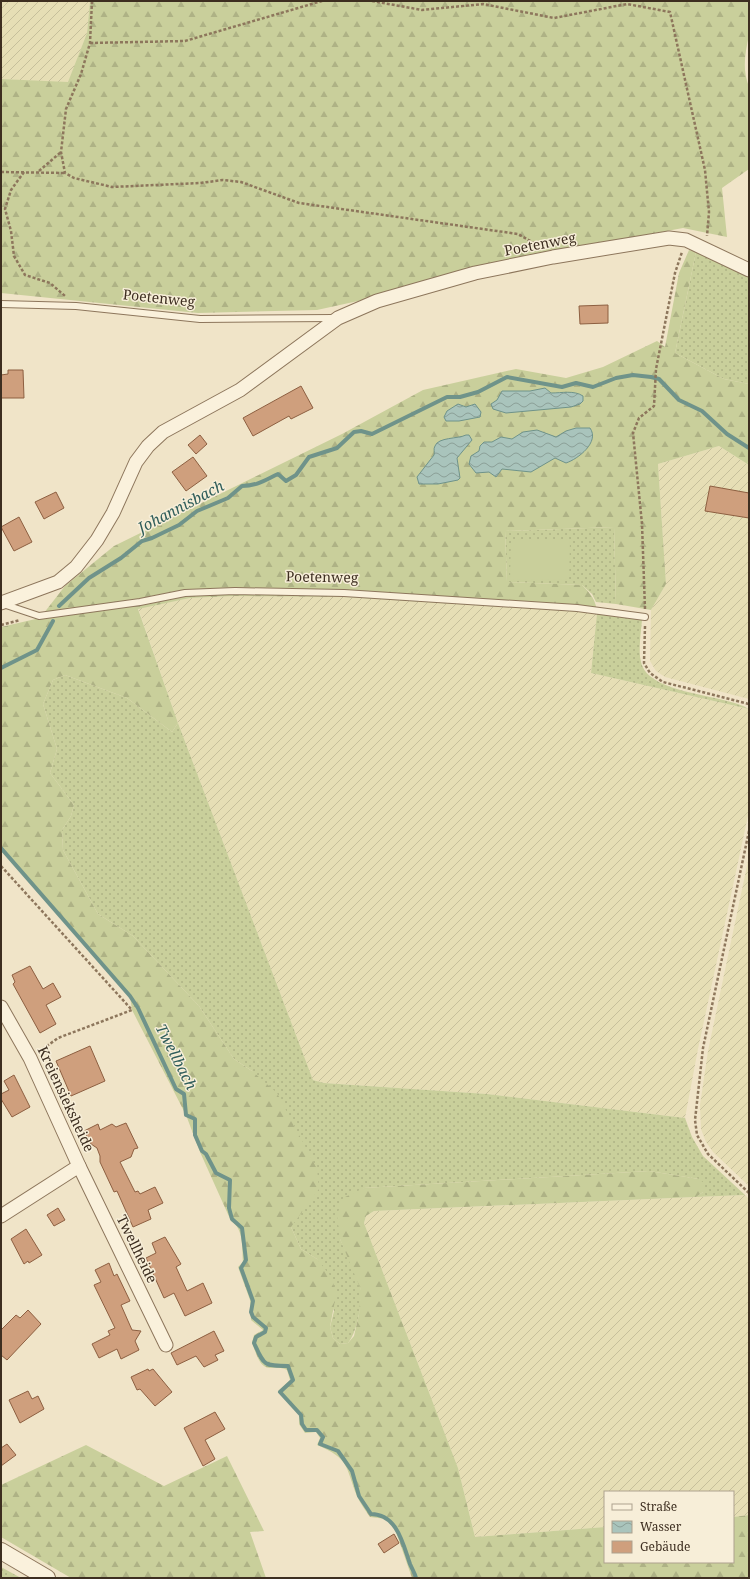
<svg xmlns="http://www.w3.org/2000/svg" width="750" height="1579" font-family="'Noto Serif',serif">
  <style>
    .farmland { fill: url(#farmland-furrows) }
    .grass { fill: url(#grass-dots) }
    .forest { fill: url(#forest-firs) }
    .pitch { fill: #c9cf9b }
    .water { fill: url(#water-waves); stroke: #6f938a }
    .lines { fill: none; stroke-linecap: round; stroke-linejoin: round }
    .stream { stroke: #6f938a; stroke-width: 4 }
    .building { fill: #cf9f7d; stroke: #8d5f41 }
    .service-casing { stroke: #8d765c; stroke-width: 8 }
    .minor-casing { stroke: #8d765c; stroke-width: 15 }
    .tertiary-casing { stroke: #8d765c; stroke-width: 18 }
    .path { stroke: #8d765c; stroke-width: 2.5; stroke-dasharray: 3 2; stroke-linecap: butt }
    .service { stroke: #faf1dc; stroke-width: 6 }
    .minor { stroke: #faf1dc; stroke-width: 13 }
    .tertiary { stroke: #faf1dc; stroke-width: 16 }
    .labels { text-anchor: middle; stroke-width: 3; stroke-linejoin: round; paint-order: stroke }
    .street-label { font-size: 14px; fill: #3d2e20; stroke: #f7eed8 }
    .water-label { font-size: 15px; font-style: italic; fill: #2f5d5a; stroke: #f7eed8 }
  </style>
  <defs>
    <pattern id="farmland-furrows" width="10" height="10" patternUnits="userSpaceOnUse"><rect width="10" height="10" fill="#e6deb5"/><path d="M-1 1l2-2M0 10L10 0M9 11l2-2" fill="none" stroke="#c6bf9b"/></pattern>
    <pattern id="grass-dots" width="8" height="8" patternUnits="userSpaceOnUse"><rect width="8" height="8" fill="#c9cf9b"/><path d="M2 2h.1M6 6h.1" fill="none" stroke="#aeb285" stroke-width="1.8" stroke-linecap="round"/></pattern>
    <pattern id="forest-firs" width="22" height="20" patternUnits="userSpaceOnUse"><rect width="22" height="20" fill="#c9cf9b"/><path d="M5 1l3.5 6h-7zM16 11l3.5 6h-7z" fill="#aeb285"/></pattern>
    <pattern id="water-waves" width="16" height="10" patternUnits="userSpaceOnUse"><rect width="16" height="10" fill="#a9c4bc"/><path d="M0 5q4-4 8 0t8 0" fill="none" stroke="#8ba098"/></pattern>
  </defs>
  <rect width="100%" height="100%" fill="#f0e4c8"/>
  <g class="farmland">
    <path d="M1 1H90L87 33 68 83 1 79Z"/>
    <path d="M719 446 749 465V699L665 677 656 671 650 661 651 610 666 584 658 464Z"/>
    <path d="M234 596 345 597 597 613 591 673 749 709V811L698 1049 685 1118 487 1094 324 1083 313 1080 178 723 138 608 190 598Z"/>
    <path d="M749 856V1186L713 1152 706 1142 701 1129 700 1105 708 1051Z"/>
    <path d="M745 1195 749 1199V1515L733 1517V1492H605V1527L475 1537 458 1468 364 1223 366 1216 374 1211Z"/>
  </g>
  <g class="grass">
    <path d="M696 252 749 276V384L724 379 675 353Z"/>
    <path d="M614 527 616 604 596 602 592 594 582 585 507 582 505 531Z"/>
    <path d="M597 613 642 620C641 631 638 651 641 662 648 695 726 694 749 709L591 673Z"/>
    <path d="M65 675 127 698 172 732 178 723 313 1080 324 1083 487 1094 685 1118 692 1137 703 1156 745 1195 696 1197 703 1192 699 1179 649 1171 364 1188 340 1239C345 1250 360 1280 361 1290 362 1304 357 1333 348 1343L340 1344 333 1338 330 1327 334 1311 317 1259 301 1249 291 1227 252 1071 234 1059 199 1006 133 936 98 914 63 850 62 830 71 816 74 805 50 773 57 749 43 704 53 680Z"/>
    <path d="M1 1567 21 1578H1Z"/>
  </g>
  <g class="forest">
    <path d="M90 1H749C749 12 750 25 749 35 745 54 742 69 749 87V169L722 188 727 237 683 228 485 265 358 301 317 310 198 313 1 293V79L68 82 87 33Z"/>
    <path d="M689 250 696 252 675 353 724 379 749 384V465L719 446 658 464 666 584 651 610 616 604 614 527 505 531 507 582 582 585C591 594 596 600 597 613L344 597 234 596 190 598 138 609 178 723 172 732 127 698 65 675 53 680 43 704 57 749 50 773 74 805 71 816 62 830 63 850 98 914 133 936 199 1006 234 1059 252 1071 277 1093 317 1169 319 1189 291 1227 301 1249 317 1259 332 1278 336 1295 330 1327 333 1338 340 1344 348 1343 354 1336 359 1314 361 1290 340 1239 337 1215 343 1198 364 1188 649 1171 699 1179 705 1184 703 1192 696 1197 374 1211 366 1216 364 1223 458 1468 475 1537 605 1527V1562H733V1517L749 1515V1578H412L395 1529 386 1519 370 1517C365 1510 360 1503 357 1496 345 1466 350 1459 317 1445L320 1438 316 1432 305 1433 299 1424V1415L278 1391 290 1380 287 1370C281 1367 276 1368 270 1368 259 1368 256 1352 252 1343L254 1335 263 1330 251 1320 250 1300 238 1267 243 1262C242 1248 244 1229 231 1221L200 1152 186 1115 132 1010 130 996 1 850V627L40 618 65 586 114 546 342 434 423 390 516 369 566 378 603 367 657 341 665 347 679 273Z"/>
    <path d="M86 1445 164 1486 227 1456 264 1531 250 1532 266 1578H71L1 1537V1485Z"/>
  </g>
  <path class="pitch" d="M511 539 570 540 569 580 510 579Z"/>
  <g class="water">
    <path d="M545 388 551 393C562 393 574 390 583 396V401L580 404 571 407 506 413 493 409 491 404 497 400 502 391H530Z"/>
    <path d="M458 404 466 407 475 404 481 412 480 417 459 421H446L444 417 447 411Z"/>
    <path d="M576 428H590C600 442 578 459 566 463L555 458 531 472 502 469 496 477 489 472 476 473 469 464 471 456 479 451 480 446 484 442H492L501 437 512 439 523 432 537 430 556 437 566 431Z"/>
    <path d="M466 435H469L472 440 457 458 460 478 458 480 438 484H419L417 477 434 455C435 452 433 449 435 446 438 437 458 439 466 435Z"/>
  </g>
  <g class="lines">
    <g class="stream">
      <path d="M59 606 89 578 121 558 142 541 152 538 179 525 197 511 228 498 242 486C257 486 265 480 278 474L286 481 296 475 309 457 337 448 354 432 361 431 372 434 447 397H460L478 392 507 377 562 387 576 383 593 387 616 378 633 375 651 377 659 379 679 400 702 411 727 434 749 448"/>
      <path d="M1 668 37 650 53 621"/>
      <path d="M1 848 130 996 138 1008 176 1089 184 1094 186 1115 195 1119V1135L202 1151 206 1154 216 1173 230 1180 229 1208 232 1219 242 1228 246 1260 241 1268 253 1301 251 1312 253 1317 266 1328 265 1332 256 1337 254 1343C264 1365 263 1366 288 1366L293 1380 280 1392 301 1415 302 1424 306 1430H317L323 1437 320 1444 338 1451 352 1471 359 1496 371 1514C397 1514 403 1544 410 1564 412 1569 415 1573 416 1578"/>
    </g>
  </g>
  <g class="building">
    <path d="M608 305V323L580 324 579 306Z"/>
    <path d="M8 370H23L24 398H1V375L8 374Z"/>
    <path d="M301 386 313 408 291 419 289 416 253 436 243 418Z"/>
    <path d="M200 435 207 444 196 454 188 445Z"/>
    <path d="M193 457 207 476 186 491 172 472Z"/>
    <path d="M710 486 749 493V518L705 511Z"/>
    <path d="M56 492 64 508 44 519 35 502Z"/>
    <path d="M19 517 32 542 14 551 1 527Z"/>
    <path d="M30 966 43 989 53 983 61 997 46 1005 56 1024 40 1033 13 984 15 982 12 975Z"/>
    <path d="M90 1046 105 1081 71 1096 56 1061Z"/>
    <path d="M14 1075 30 1107 12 1117 1 1099V1094L9 1090 4 1081Z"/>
    <path d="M126 1123 138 1148 134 1149 131 1157 120 1162 135 1192 138 1191 140 1194 155 1187 163 1203 148 1210 151 1219 133 1227 117 1191 114 1192 100 1162V1156L97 1148 91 1144 84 1131 98 1124 100 1130 112 1124 116 1127Z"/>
    <path d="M58 1208 65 1220 54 1226 47 1215Z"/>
    <path d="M26 1229 42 1255 29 1263 28 1261 24 1264 11 1239Z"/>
    <path d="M165 1237 181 1264 176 1267 187 1291 203 1283 212 1303 185 1316 174 1293 164 1298 146 1258 156 1253 152 1243Z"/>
    <path d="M109 1263 114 1276 117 1274 130 1301 121 1305 132 1330 141 1331 135 1341 139 1350 121 1359 117 1349 99 1358 92 1344 110 1335 108 1331 115 1328 94 1285 101 1282 95 1270Z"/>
    <path d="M28 1310 41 1324 7 1360 1 1355V1330L16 1315 20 1318Z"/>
    <path d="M214 1331 224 1351 215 1355 218 1360 204 1367 196 1356 177 1365 171 1353Z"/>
    <path d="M148 1369 149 1371 153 1369 172 1392 155 1406 140 1389 137 1390 131 1377Z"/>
    <path d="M28 1391 32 1399 38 1396 44 1409 20 1423 9 1400Z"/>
    <path d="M215 1412 225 1429 205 1440 215 1459 203 1466 184 1428Z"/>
    <path d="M7 1444 16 1455 1 1466V1448Z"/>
    <path d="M394 1534 399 1543 384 1553 378 1544Z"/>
  </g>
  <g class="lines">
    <defs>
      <g id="service">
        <path d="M1 304 76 306 200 319 334 318"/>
        <path d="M3 604 39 616 140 602 185 593 235 591 344 593 577 608 645 617"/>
      </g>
      <g id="minor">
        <path d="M1 603 58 582 76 567 97 540 113 513 136 462 148 446 163 432 240 390 338 318 377 301 475 273 553 257 669 238 686 240 749 270"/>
        <path d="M1 1007 30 1058 79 1166 1 1216"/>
        <path d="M79 1166 166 1345"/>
      </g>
      <path id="tertiary" d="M1 1551 47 1578"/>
    </defs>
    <use href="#service" class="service-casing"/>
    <use href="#minor" class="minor-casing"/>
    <use href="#tertiary" class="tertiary-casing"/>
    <g class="path">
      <path d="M92 1 90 43 81 74 66 109 61 152 65 173 74 178 112 187 200 183 223 180 241 182 299 203 518 234 539 246"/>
      <path d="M372 1 422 10 483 4 554 18 627 4 670 12 705 170 709 212 707 236"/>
      <path d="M90 43 185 41 322 1"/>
      <path d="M39 171 61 152"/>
      <path d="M1 172 65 173"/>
      <path d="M24 172 11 190 5 209 11 231 14 256 25 275 50 283 65 296"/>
      <path d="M645 609 642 524 633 433 639 418 654 406 656 369 675 273 682 252"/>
      <path d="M1 625 20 620"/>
      <path d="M645 626 644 663 650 673 663 682 749 704"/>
      <path d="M749 831 703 1048 695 1120 697 1135 708 1154 749 1193"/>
      <path d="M1 866 132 1010 58 1038 40 1051"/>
    </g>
    <use href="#service" class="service"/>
    <use href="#minor" class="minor"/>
    <use href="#tertiary" class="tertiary"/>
  </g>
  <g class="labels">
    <g class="street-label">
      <text transform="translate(540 244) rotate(-11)" y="5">Poetenweg</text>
      <text transform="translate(159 298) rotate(6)" y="5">Poetenweg</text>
      <text transform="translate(322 577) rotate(1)" y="5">Poetenweg</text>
      <text transform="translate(66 1099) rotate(65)" y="5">Kreiensieksheide</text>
      <text transform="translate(137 1249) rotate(64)" y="5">Twellheide</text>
    </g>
    <g class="water-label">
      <text transform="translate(181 507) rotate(-28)" y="5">Johannisbach</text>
      <text transform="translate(176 1057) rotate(63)" y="5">Twellbach</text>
    </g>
  </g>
  <rect width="750" height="1579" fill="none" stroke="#3d2e20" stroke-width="4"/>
  <rect x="604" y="1491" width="130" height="72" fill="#f7eed8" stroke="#ada18e"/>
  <rect x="612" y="1504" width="20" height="6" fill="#faf1dc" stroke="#ada18e"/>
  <text x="640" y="1511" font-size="12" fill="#3d2e20">Straße</text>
  <rect x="612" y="1521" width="20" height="12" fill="url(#water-waves)" stroke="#ada18e"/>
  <text x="640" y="1531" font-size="12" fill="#3d2e20">Wasser</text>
  <rect x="612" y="1541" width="20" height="12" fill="#cf9f7d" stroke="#ada18e"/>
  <text x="640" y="1551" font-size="12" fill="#3d2e20">Gebäude</text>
</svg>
